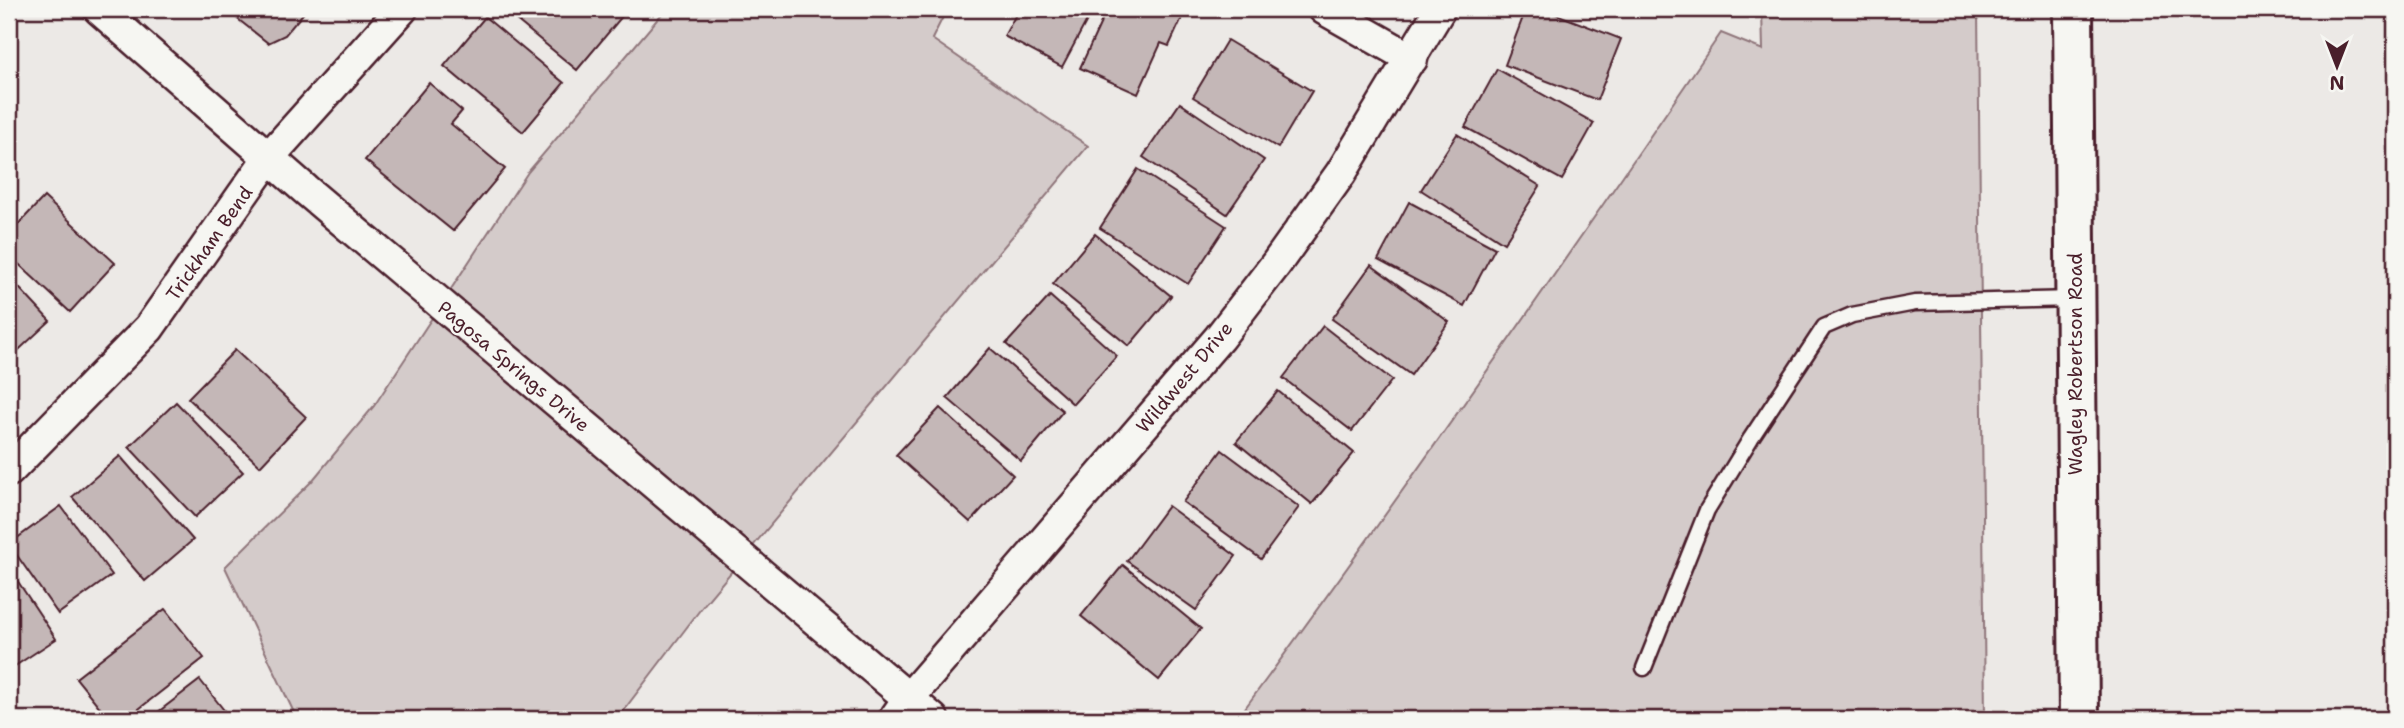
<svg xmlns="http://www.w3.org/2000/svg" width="2404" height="728" font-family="'Shantell Sans',sans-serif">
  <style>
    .green { fill: #d4cbca; stroke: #8f757a; stroke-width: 2 }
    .building { fill: #c4b7b7; stroke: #4a1f2b; stroke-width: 2 }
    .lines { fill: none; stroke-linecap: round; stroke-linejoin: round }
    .lane-casing { stroke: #4a1f2b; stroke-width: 19 }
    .street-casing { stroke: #4a1f2b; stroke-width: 35 }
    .secondary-casing { stroke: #4a1f2b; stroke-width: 44 }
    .lane { stroke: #f6f6f2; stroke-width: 14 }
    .street { stroke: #f6f6f2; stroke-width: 30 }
    .secondary { stroke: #f6f6f2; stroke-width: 38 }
    .labels { text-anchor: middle; stroke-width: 5; stroke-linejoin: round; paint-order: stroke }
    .street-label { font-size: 19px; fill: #4a1f2b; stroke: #f6f6f2 }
  </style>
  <rect width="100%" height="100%" fill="#ece9e6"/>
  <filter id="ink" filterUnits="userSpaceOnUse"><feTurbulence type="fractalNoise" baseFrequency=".0143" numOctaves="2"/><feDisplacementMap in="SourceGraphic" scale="14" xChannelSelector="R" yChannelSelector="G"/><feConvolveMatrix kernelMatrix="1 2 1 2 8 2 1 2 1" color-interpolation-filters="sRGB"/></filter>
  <g filter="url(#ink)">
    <g class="green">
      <path d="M666 9H947L932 39 1088 146 706 602 617 719H297L225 567 312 481 374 406 528 172Z"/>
      <path d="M1762 9H1978L1985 719H1237C1403 494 1563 264 1721 33L1763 50Z"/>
    </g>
    <g class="building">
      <path d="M225 9H307L285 35 268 43Z"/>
      <path d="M503 9H617L624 14 577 70Z"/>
      <path d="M1019 9H1093L1062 67 1004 36Z"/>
      <path d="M1107 9H1186L1169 46 1161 43 1138 94 1080 68Z"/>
      <path d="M1526 9H1543L1621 39 1597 100 1505 65Z"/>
      <path d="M485 17 564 83 523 132 444 66Z"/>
      <path d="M1227 40 1312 91 1278 148 1193 97Z"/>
      <path d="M1497 69 1594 123 1562 180 1465 127Z"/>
      <path d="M429 83 462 111 451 124 505 169 453 231 365 160Z"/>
      <path d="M1180 103 1264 160 1227 214 1143 157Z"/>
      <path d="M1457 134 1540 186 1504 243 1421 190Z"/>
      <path d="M1138 169 1226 226 1188 284 1100 228Z"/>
      <path d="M44 197 115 263 70 312 9 255V234Z"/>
      <path d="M1409 202 1495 248 1464 306 1378 260Z"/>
      <path d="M1095 234 1171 296 1129 346 1053 284Z"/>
      <path d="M1371 265 1449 322 1411 375 1332 319Z"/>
      <path d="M9 277 50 321 9 359Z"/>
      <path d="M1050 296 1117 356 1073 404 1006 344Z"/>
      <path d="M1323 326 1392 380 1352 431 1283 378Z"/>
      <path d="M990 348 1063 411 1021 461 947 398Z"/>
      <path d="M235 350 306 417 260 466 188 398Z"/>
      <path d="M1278 391 1354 453 1312 504 1236 442Z"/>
      <path d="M176 402 243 472 195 517 129 447Z"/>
      <path d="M940 408 1013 475 970 522 896 455Z"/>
      <path d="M1222 450 1299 507 1261 559 1183 502Z"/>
      <path d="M120 456 193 540 145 581 72 497Z"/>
      <path d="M61 506 112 575 58 614 9 544Z"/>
      <path d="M1168 506 1236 556 1196 610 1127 561Z"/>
      <path d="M1123 565 1201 629 1159 680 1081 616Z"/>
      <path d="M9 568 56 639 9 670Z"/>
      <path d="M165 609 204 658 126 719H109L76 678Z"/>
      <path d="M200 680 231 719H149Z"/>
    </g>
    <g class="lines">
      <defs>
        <path id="lane" d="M1644 668 1707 510 1751 438 1824 327 1852 315 1915 303 2073 299"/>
        <g id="street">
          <path d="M99 9 307 191 933 719"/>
          <path d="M1324 9 1412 59"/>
          <path d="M9 471 149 328 269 157 402 9"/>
          <path d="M894 719 908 699 1219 338 1276 264 1341 173 1440 9"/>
        </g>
        <path id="secondary" d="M2073 9 2079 719"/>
      </defs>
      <use href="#lane" class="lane-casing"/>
      <use href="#street" class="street-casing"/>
      <use href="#secondary" class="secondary-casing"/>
      <use href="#lane" class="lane"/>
      <use href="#street" class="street"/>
      <use href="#secondary" class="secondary"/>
    </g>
  </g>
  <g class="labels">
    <g class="street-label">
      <text transform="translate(209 243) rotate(-55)" y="7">Trickham Bend</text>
      <text transform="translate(2075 364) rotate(-90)" y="7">Wagley Robertson Road</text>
      <text transform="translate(514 366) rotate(40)" y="7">Pagosa Springs Drive</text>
      <text transform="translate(1184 377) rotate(-50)" y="7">Wildwest Drive</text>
    </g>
  </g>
  <rect width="2404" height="728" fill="none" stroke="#f6f6f2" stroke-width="35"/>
  <rect x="18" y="18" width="2369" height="693" fill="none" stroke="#4a1f2b" stroke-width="2.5" filter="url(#ink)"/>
  <g transform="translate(2337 66) rotate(180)" stroke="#f6f6f2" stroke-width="5" paint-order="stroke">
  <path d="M0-5L12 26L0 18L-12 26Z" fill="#4a1f2b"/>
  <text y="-10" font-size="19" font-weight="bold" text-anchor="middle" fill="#4a1f2b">N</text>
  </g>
</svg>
